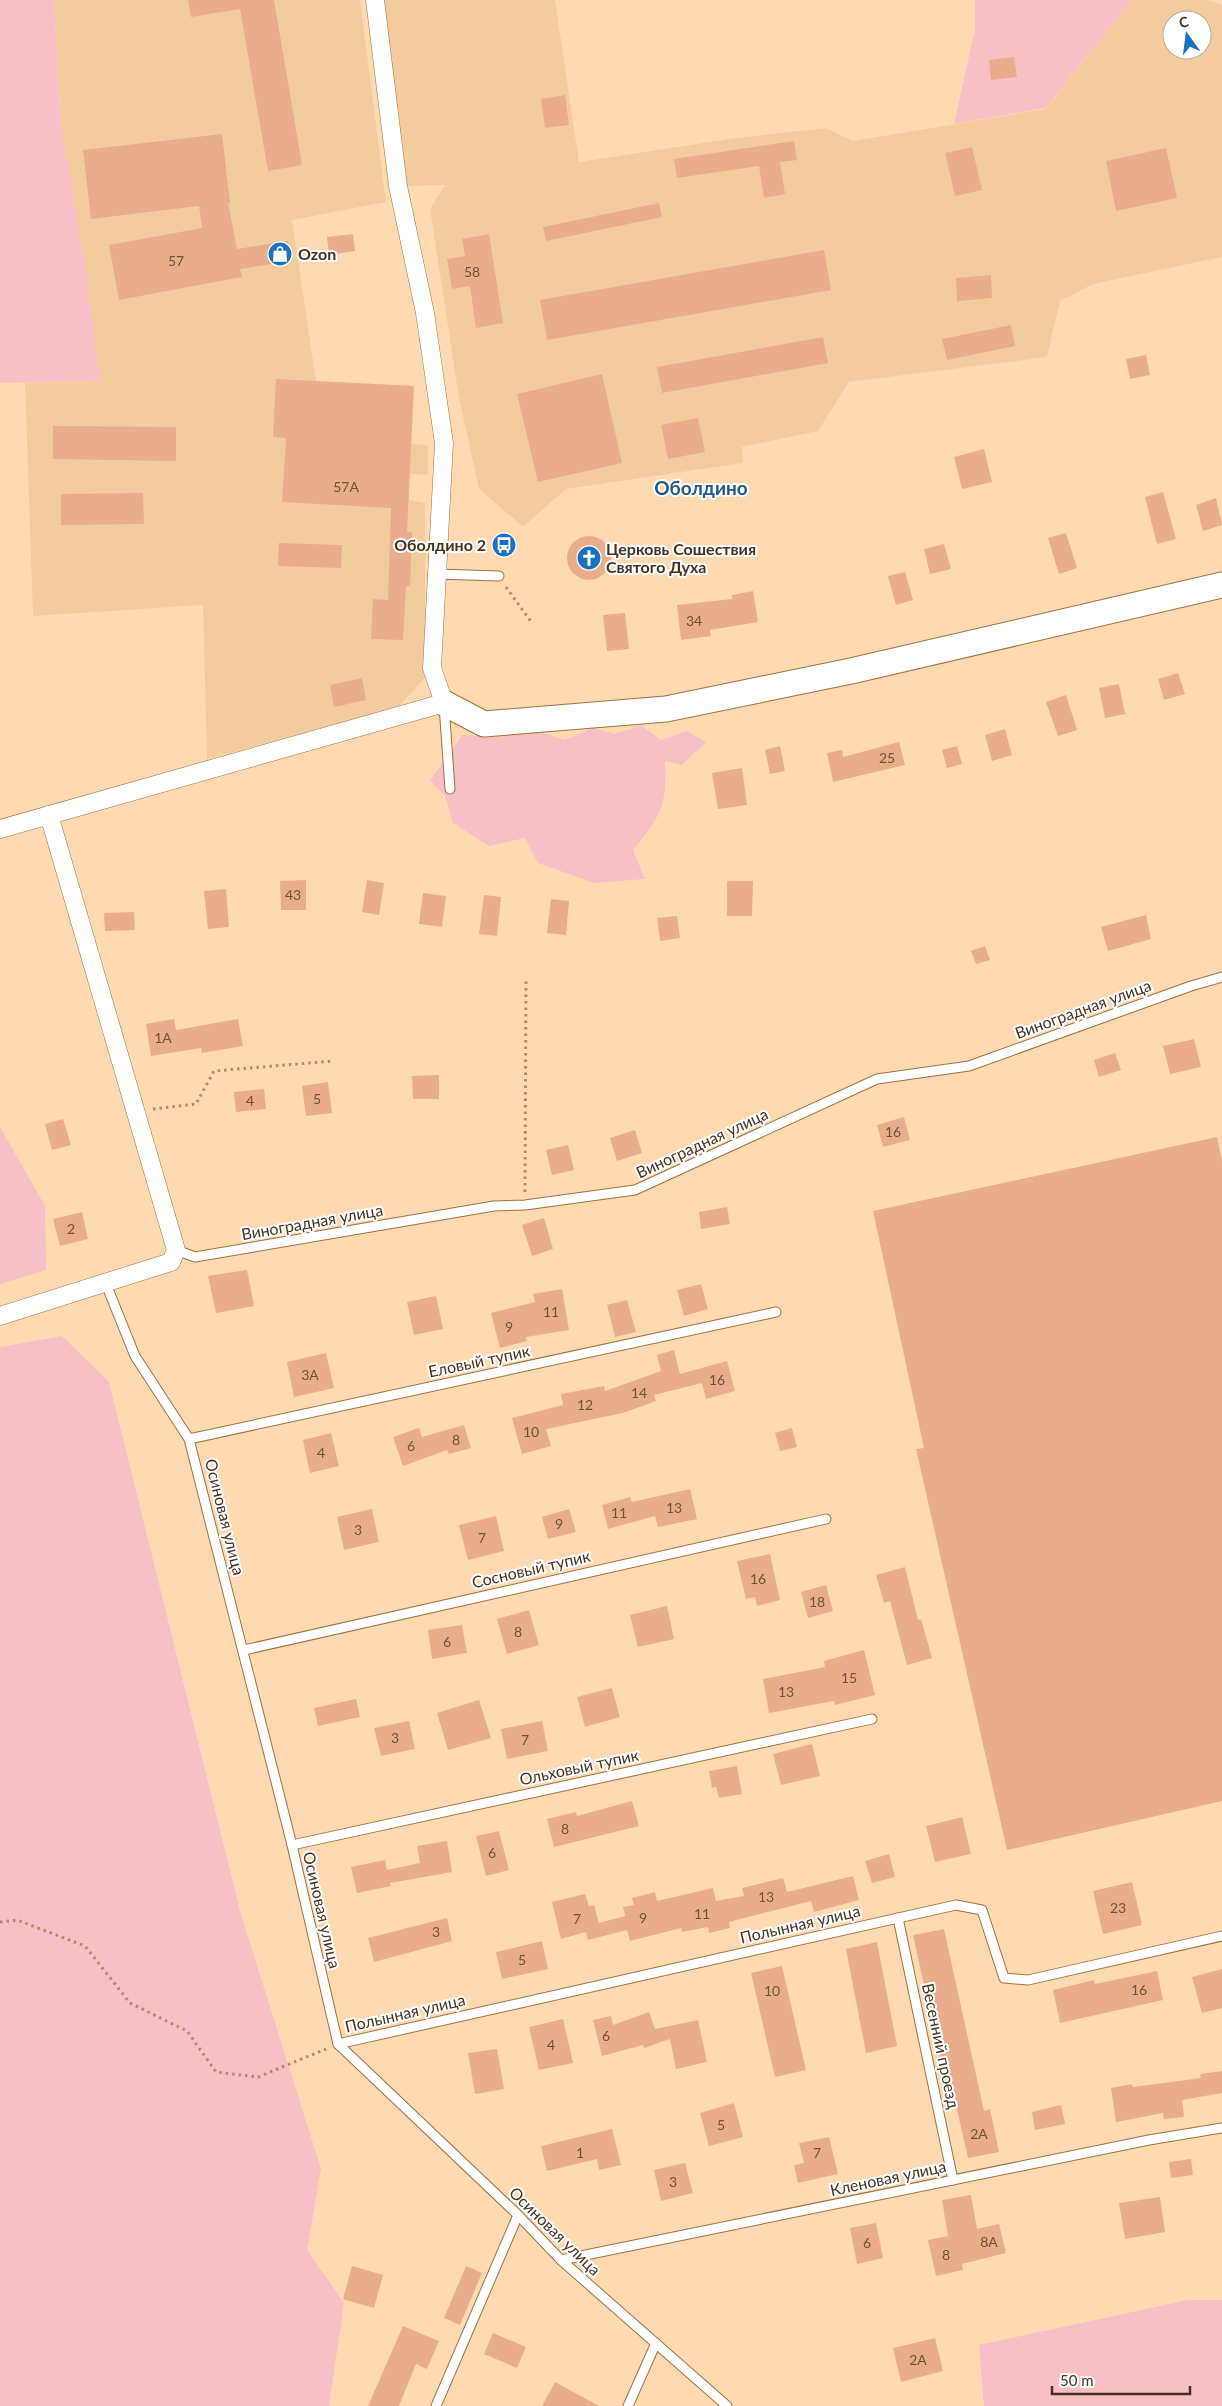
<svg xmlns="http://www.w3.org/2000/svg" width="1222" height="2406" font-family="Lato,sans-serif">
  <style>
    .built { fill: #f3cc9e; fill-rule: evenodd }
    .green { fill: #f7c0c6 }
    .building { fill: #e9ad8b }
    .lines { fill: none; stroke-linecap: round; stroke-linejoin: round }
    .lane-casing { stroke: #9a7240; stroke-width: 11 }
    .street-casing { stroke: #9a7240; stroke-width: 19 }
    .secondary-casing { stroke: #9a7240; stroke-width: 27 }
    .path { stroke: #a98d6d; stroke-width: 3; stroke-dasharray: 2.5 4; stroke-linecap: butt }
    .lane { stroke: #fff; stroke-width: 9 }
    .street { stroke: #fff; stroke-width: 18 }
    .secondary { stroke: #fff; stroke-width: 25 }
    .labels { text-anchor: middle; stroke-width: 4; stroke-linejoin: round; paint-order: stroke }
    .number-label { font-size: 14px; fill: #6d5239 }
    .poi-label { font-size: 16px; font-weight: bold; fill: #44331e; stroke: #fff; text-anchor: start }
    .street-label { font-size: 16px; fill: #44331e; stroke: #fff }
    .quarter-label { font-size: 19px; font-weight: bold; fill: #24588b; stroke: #fff }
  </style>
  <rect width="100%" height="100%" fill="#ffdab1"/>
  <g class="built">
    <path d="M54 0H360L386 202 292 220 316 381 414 386 411 444 428 445V475L410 474 409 500 425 503V678L398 707 207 759 203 605 33 616 25 383 100 381 61 123Z"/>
    <path d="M375 0H555L579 162 736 138 826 128 853 141 1046 109 1132 0H1208L1222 5V257L1093 284 1060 301 1047 357 849 382 818 431 742 447 743 463 566 489 523 527 479 489 459 398 430 209 445 185 398 186ZM1172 20H1202V50H1172Z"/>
  </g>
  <g class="green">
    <path d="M0 0H54L61 123 84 260 101 381 0 383Z"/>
    <path d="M975 0H1132L1046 108 954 124 975 29Z"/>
    <path d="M641 725 661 740 686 731 706 742 682 765 665 761C667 807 661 816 633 850L645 879 594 883 538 863 525 838 489 846 453 823 445 796 430 781 462 735 503 737 524 727 565 740 593 728 615 734Z"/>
    <path d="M0 1127 45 1206 46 1270 0 1284Z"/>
    <path d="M62 1336 109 1382 240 1911 321 2169 307 2250 344 2303 329 2406H0V1347Z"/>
    <path d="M1188 2300H1222V2406H984L979 2345Z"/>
  </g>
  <g class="building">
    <path d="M188 0H274L302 165 268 171 240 9 191 17Z"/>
    <path d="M1014 57 1017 77 991 80 989 60Z"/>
    <path d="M565 95 569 125 545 128 541 99Z"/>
    <path d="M222 134 230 203H228L237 249 288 241 291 261 240 269 242 277 119 300 109 245 202 228 199 206 91 219 83 150Z"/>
    <path d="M794 141 797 160 780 162 785 194 764 198 759 166 677 178 674 159Z"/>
    <path d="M972 147 982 190 955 196 945 153Z"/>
    <path d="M1166 148 1177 198 1116 211 1106 161Z"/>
    <path d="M659 203 662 217 546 241 543 227Z"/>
    <path d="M353 234 355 251 329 255 327 237Z"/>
    <path d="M489 234 503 323 476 328 470 286 452 289 447 259 465 256 462 239Z"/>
    <path d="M824 250 831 290 547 340 540 300Z"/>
    <path d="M991 275 992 298 957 301 956 278Z"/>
    <path d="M1011 325 1015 346 947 360 942 339Z"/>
    <path d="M823 337 828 363 662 393 657 367Z"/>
    <path d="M1146 355 1150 375 1130 379 1126 359Z"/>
    <path d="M602 374 622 463 538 482 517 394Z"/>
    <path d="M276 379 414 386 407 532H412L410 586H406L403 640 371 639 373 599 388 600 391 508 282 502 286 438 273 437Z"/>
    <path d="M698 418 705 452 668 459 661 425Z"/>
    <path d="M53 426 176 427V461L53 459Z"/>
    <path d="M984 449 992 482 962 489 954 457Z"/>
    <path d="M1163 492 1176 539 1157 544 1145 497Z"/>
    <path d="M143 493 144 524 61 525V494Z"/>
    <path d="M1216 498 1222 525 1203 531 1196 505Z"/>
    <path d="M1066 533 1077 568 1059 574 1048 538Z"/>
    <circle cx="589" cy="558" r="22"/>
    <path d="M279 543 342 545 341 568 278 566Z"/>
    <path d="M944 544 951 569 930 574 924 549Z"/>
    <path d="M905 572 913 600 896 605 888 576Z"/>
    <path d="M753 591 758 622 710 630 711 636 681 640 677 605 732 599V595Z"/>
    <path d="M625 613 629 649 607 651 603 615Z"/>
    <path d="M1178 673 1185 694 1164 700 1158 679Z"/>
    <path d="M362 678 366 700 334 707 330 685Z"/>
    <path d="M1119 684 1125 714 1105 718 1099 688Z"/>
    <path d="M1066 695 1077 730 1058 736 1046 702Z"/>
    <path d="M1005 729 1012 755 992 761 985 735Z"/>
    <path d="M899 742 905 765 833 782 827 753 842 750 843 757Z"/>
    <path d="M780 746 785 771 770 774 765 750Z"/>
    <path d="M957 746 962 764 947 768 942 750Z"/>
    <path d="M742 768 747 805 718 809 712 773Z"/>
    <path d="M306 880V910H281L280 881Z"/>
    <path d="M367 880 384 883 379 915 362 912Z"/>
    <path d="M727 881H753L752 916H727Z"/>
    <path d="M226 889 229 927 208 929 204 891Z"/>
    <path d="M423 893 446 896 442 927 419 924Z"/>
    <path d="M484 895 501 897 497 936 479 934Z"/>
    <path d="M551 899 569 901 566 935 547 933Z"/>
    <path d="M134 912 135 930 105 931 104 913Z"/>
    <path d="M1146 915 1151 939 1108 951 1101 927Z"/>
    <path d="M677 916 680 938 660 941 657 918Z"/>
    <path d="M985 946 990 960 976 964 971 951Z"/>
    <path d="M174 1019 176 1030 238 1019 243 1046 202 1053 201 1048 151 1056 146 1024Z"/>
    <path d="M1194 1039 1201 1067 1170 1074 1163 1046Z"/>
    <path d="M1115 1053 1121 1070 1099 1077 1094 1060Z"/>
    <path d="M439 1075V1099H413L412 1076Z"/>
    <path d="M328 1082 332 1113 306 1116 302 1086Z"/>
    <path d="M264 1089 266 1109 236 1112 234 1092Z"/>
    <path d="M904 1117 910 1140 883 1147 877 1125Z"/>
    <path d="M63 1119 71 1145 52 1150 45 1124Z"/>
    <path d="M635 1130 642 1153 617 1161 610 1138Z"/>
    <path d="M1217 1137 1222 1161V1801L1007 1850 916 1449 924 1448 873 1211Z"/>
    <path d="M568 1145 574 1170 552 1175 546 1150Z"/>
    <path d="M727 1207 730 1224 701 1229 699 1212Z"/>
    <path d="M82 1212 88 1239 60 1246 53 1219Z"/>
    <path d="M544 1218 553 1249 532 1256 522 1225Z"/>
    <path d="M247 1270 254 1306 216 1313 208 1276Z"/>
    <path d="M701 1284 708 1309 684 1316 677 1290Z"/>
    <path d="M562 1289 569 1330 526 1337 527 1341 500 1348 491 1313 535 1302 533 1294Z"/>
    <path d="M436 1296 443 1329 414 1335 407 1302Z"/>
    <path d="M627 1300 636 1332 615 1337 607 1305Z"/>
    <path d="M674 1350 680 1374 727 1361 735 1391 706 1399 702 1383 654 1395 656 1401 623 1413 546 1429 551 1446 522 1454 512 1418 563 1405 561 1394 604 1386 605 1391 661 1371 657 1355Z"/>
    <path d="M326 1353 334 1388 294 1397 287 1362Z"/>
    <path d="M464 1425 471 1448 449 1454 447 1450 403 1466 393 1437 419 1428 422 1437Z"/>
    <path d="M792 1428 797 1447 780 1451 775 1433Z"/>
    <path d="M331 1433 339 1466 310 1473 303 1440Z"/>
    <path d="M690 1489 697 1519 658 1527 655 1516 608 1529 602 1505 630 1497 632 1502Z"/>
    <path d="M372 1509 379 1542 344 1550 337 1517Z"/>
    <path d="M569 1509 576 1532 548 1539 542 1517Z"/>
    <path d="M496 1516 504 1551 468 1560 459 1525Z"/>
    <path d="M770 1554 780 1600 757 1606 755 1597 746 1599 737 1561Z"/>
    <path d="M905 1567 918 1620 921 1619 932 1658 907 1665 890 1601 884 1603 876 1575Z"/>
    <path d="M826 1585 833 1611 808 1618 801 1592Z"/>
    <path d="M667 1606 674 1639 638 1647 630 1615Z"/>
    <path d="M529 1610 539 1645 507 1654 497 1619Z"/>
    <path d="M462 1625 467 1653 432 1659 428 1630Z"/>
    <path d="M864 1650 875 1695 835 1705 834 1701 769 1713 763 1679 825 1667 824 1661Z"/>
    <path d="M612 1688 620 1717 585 1727 577 1697Z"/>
    <path d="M356 1699 360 1717 318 1726 314 1708Z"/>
    <path d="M479 1700 491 1738 448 1750 437 1713Z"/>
    <path d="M409 1721 415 1749 381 1756 374 1728Z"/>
    <path d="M542 1721 548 1751 507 1759 501 1729Z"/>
    <path d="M812 1744 820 1776 781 1785 773 1754Z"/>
    <path d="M737 1766 742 1794 719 1798 716 1787 712 1788 709 1771Z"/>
    <path d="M632 1801 639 1826 554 1847 547 1819 576 1812 577 1816Z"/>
    <path d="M962 1817 971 1854 935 1862 926 1826Z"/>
    <path d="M499 1831 509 1870 486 1876 476 1836Z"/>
    <path d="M447 1841 452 1872 390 1883 391 1886 357 1893 351 1867 385 1860 387 1870 420 1863 417 1846Z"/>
    <path d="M889 1854 895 1877 872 1883 865 1861Z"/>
    <path d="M853 1876 859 1900 814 1912 811 1901 729 1922 730 1928 709 1933 708 1927 682 1932 681 1928 630 1941 627 1930 588 1940 586 1932 561 1939 552 1902 585 1894 589 1906 594 1905 599 1923 625 1916 623 1907 634 1905 632 1898 655 1892 657 1901 713 1888 716 1901 744 1896 742 1888 783 1878 787 1892Z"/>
    <path d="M1132 1882 1142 1925 1103 1934 1093 1891Z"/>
    <path d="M447 1918 452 1941 374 1962 368 1938Z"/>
    <path d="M944 1929 984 2111 990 2109 999 2152 968 2158 955 2101 950 2102 913 1935Z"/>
    <path d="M542 1941 548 1969 502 1979 496 1952Z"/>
    <path d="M877 1942 897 2046 866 2053 846 1949Z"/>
    <path d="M782 1966 806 2070 775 2077 751 1973Z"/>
    <path d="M1222 1969V2008L1202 2013 1192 1977Z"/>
    <path d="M1157 1971 1163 2000 1060 2023 1053 1990 1094 1980 1095 1984Z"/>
    <path d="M649 2012 655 2029 698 2020 707 2062 676 2069 670 2039 644 2048 643 2045 602 2056 593 2020 611 2016 613 2025Z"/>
    <path d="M563 2019 573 2063 539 2070 529 2027Z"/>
    <path d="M497 2049 504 2089 475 2094 468 2053Z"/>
    <path d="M1222 2071V2093L1182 2100 1184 2117 1164 2119 1163 2113 1116 2122 1111 2088 1132 2084 1133 2087 1201 2078 1200 2074Z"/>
    <path d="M734 2103 743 2137 709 2146 700 2113Z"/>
    <path d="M1061 2105 1065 2124 1035 2130 1032 2112Z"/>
    <path d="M612 2129 621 2165 599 2170 597 2159 547 2171 541 2146Z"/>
    <path d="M829 2137 838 2174 798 2183 794 2165 804 2163 799 2143Z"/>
    <path d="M1191 2159 1193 2175 1171 2178 1169 2162Z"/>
    <path d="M685 2163 693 2193 661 2201 654 2170Z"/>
    <path d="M971 2195 977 2229 999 2224 1006 2253 962 2264 963 2270 936 2276 928 2240 948 2236 942 2200Z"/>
    <path d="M1160 2197 1165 2232 1125 2239 1119 2203Z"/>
    <path d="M876 2223 883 2258 857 2264 850 2228Z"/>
    <path d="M352 2266 383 2275 374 2308 343 2299Z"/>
    <path d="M466 2266 482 2273 460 2325 444 2318Z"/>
    <path d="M403 2326 439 2341 427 2369 416 2364 399 2406H368Z"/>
    <path d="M493 2333 526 2347 517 2368 484 2354Z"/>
    <path d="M935 2338 943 2371 901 2382 893 2348Z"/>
    <path d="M555 2382 599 2406H542Z"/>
  </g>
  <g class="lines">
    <defs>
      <g id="lane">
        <path d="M436 574 499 576"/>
        <path d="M444 705 450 789"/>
        <path d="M176 1250 195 1257 494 1206 525 1205 635 1190 877 1079 969 1066 1191 986 1222 977"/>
        <path d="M106 1284 135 1356 189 1439 292 1845 338 2044 518 2215 561 2260 727 2406"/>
        <path d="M189 1439 776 1312"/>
        <path d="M244 1650 826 1519"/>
        <path d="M292 1845 872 1719"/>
        <path d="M898 1918 953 2180"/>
        <path d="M338 2044 956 1905 982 1910 1004 1978 1028 1980 1222 1936"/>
        <path d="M561 2260 1149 2140 1222 2128"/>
        <path d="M436 2406 518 2215"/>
        <path d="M628 2406 656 2343"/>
      </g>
      <g id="street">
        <path d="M0 829 444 703 432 668 444 443 425 313 398 186 375 0"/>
        <path d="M0 1316 171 1262 176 1250 49 815"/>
      </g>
      <path id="secondary" d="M444 703 484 724 666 709 851 671 1222 585"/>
    </defs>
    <use href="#lane" class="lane-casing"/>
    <use href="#street" class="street-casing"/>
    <use href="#secondary" class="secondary-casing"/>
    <g class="path">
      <path d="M506 587 532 623"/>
      <path d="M153 1109 196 1104 214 1071 333 1061"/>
      <path d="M525 1192 526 979"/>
      <path d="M0 1922 17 1920 85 1946 130 2003 187 2031 216 2072 258 2077 326 2049"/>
    </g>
    <use href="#lane" class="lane"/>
    <use href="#street" class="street"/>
    <use href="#secondary" class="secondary"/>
  </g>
  <defs>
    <symbol id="shop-disc" viewBox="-11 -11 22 22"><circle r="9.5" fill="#1972bf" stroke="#fff"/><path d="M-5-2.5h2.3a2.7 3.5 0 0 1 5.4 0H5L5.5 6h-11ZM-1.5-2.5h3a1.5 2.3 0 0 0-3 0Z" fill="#fff"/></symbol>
    <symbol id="bus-disc" viewBox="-11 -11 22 22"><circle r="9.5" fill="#1972bf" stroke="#fff"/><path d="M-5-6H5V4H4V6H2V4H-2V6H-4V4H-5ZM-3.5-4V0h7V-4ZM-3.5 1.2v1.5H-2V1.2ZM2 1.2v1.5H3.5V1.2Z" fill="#fff"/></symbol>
    <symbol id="church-disc" viewBox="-11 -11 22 22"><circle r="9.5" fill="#1972bf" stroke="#fff"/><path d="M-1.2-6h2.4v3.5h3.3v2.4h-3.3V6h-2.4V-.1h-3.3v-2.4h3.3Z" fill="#fff"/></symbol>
  </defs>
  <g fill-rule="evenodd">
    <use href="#shop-disc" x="266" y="240" width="28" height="28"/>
    <use href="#bus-disc" x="490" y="531" width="28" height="28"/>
    <use href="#church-disc" x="575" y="544" width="28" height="28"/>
  </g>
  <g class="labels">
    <g class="number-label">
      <text x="176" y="266">57</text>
      <text x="472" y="277">58</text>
      <text x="346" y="492">57А</text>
      <text x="694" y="626">34</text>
      <text x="887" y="763">25</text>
      <text x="293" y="900">43</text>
      <text x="163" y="1043">1А</text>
      <text x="317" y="1104">5</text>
      <text x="250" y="1106">4</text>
      <text x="893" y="1137">16</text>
      <text x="71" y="1234">2</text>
      <text x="551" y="1317">11</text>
      <text x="509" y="1332">9</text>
      <text x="310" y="1380">3А</text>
      <text x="717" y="1385">16</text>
      <text x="639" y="1398">14</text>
      <text x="585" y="1410">12</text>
      <text x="531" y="1437">10</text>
      <text x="456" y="1445">8</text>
      <text x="411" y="1451">6</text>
      <text x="321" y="1458">4</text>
      <text x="674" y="1513">13</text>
      <text x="619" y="1518">11</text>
      <text x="559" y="1529">9</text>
      <text x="358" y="1535">3</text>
      <text x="482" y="1543">7</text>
      <text x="758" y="1584">16</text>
      <text x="817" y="1607">18</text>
      <text x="518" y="1637">8</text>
      <text x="447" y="1647">6</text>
      <text x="849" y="1683">15</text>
      <text x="786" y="1697">13</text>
      <text x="395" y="1743">3</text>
      <text x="525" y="1745">7</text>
      <text x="565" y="1834">8</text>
      <text x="492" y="1858">6</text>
      <text x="766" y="1902">13</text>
      <text x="1118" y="1913">23</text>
      <text x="702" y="1919">11</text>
      <text x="643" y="1923">9</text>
      <text x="577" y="1924">7</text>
      <text x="436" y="1937">3</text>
      <text x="522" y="1965">5</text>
      <text x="1139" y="1995">16</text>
      <text x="772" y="1996">10</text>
      <text x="606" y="2041">6</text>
      <text x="551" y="2050">4</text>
      <text x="721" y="2130">5</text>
      <text x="979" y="2139">2А</text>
      <text x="580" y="2158">1</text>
      <text x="817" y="2158">7</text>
      <text x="673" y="2187">3</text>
      <text x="989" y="2247">8А</text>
      <text x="867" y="2248">6</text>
      <text x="946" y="2260">8</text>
      <text x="918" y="2365">2А</text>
    </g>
    <g class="poi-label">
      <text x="298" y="260">Ozon</text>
      <text x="486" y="551" text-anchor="end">Оболдино 2</text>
      <text x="606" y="555">Церковь Сошествия<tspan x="606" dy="18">Святого Духа</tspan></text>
    </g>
    <g class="street-label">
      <text transform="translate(1083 1009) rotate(-20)" y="6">Виноградная улица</text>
      <text transform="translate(702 1143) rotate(-25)" y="6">Виноградная улица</text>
      <text transform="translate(312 1222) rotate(-10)" y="6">Виноградная улица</text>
      <text transform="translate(479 1361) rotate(-12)" y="6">Еловый тупик</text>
      <text transform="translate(225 1517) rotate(76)" y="6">Осиновая улица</text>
      <text transform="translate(531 1569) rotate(-13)" y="6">Сосновый тупик</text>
      <text transform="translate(579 1767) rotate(-12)" y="6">Ольховый тупик</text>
      <text transform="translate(322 1910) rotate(77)" y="6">Осиновая улица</text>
      <text transform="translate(800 1924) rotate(-13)" y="6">Полынная улица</text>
      <text transform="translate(405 2013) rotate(-13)" y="6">Полынная улица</text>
      <text transform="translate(941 2046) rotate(78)" y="6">Весенний проезд</text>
      <text transform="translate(888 2178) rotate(-12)" y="6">Кленовая улица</text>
      <text transform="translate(555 2231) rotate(44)" y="6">Осиновая улица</text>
    </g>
    <g class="quarter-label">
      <text x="701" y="495">Оболдино</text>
    </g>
  </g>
  <g transform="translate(1187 35) rotate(346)"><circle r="24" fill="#ffffff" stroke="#b4ada5"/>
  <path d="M0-4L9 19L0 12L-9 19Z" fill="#1972bf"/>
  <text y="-8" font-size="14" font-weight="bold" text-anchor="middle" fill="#44331e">С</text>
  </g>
  <path d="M1052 2386v8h138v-8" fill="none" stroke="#44331e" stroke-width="2.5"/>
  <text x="1060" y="2386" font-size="15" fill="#44331e" stroke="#ffffff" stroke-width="4" paint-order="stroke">50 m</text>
</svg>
